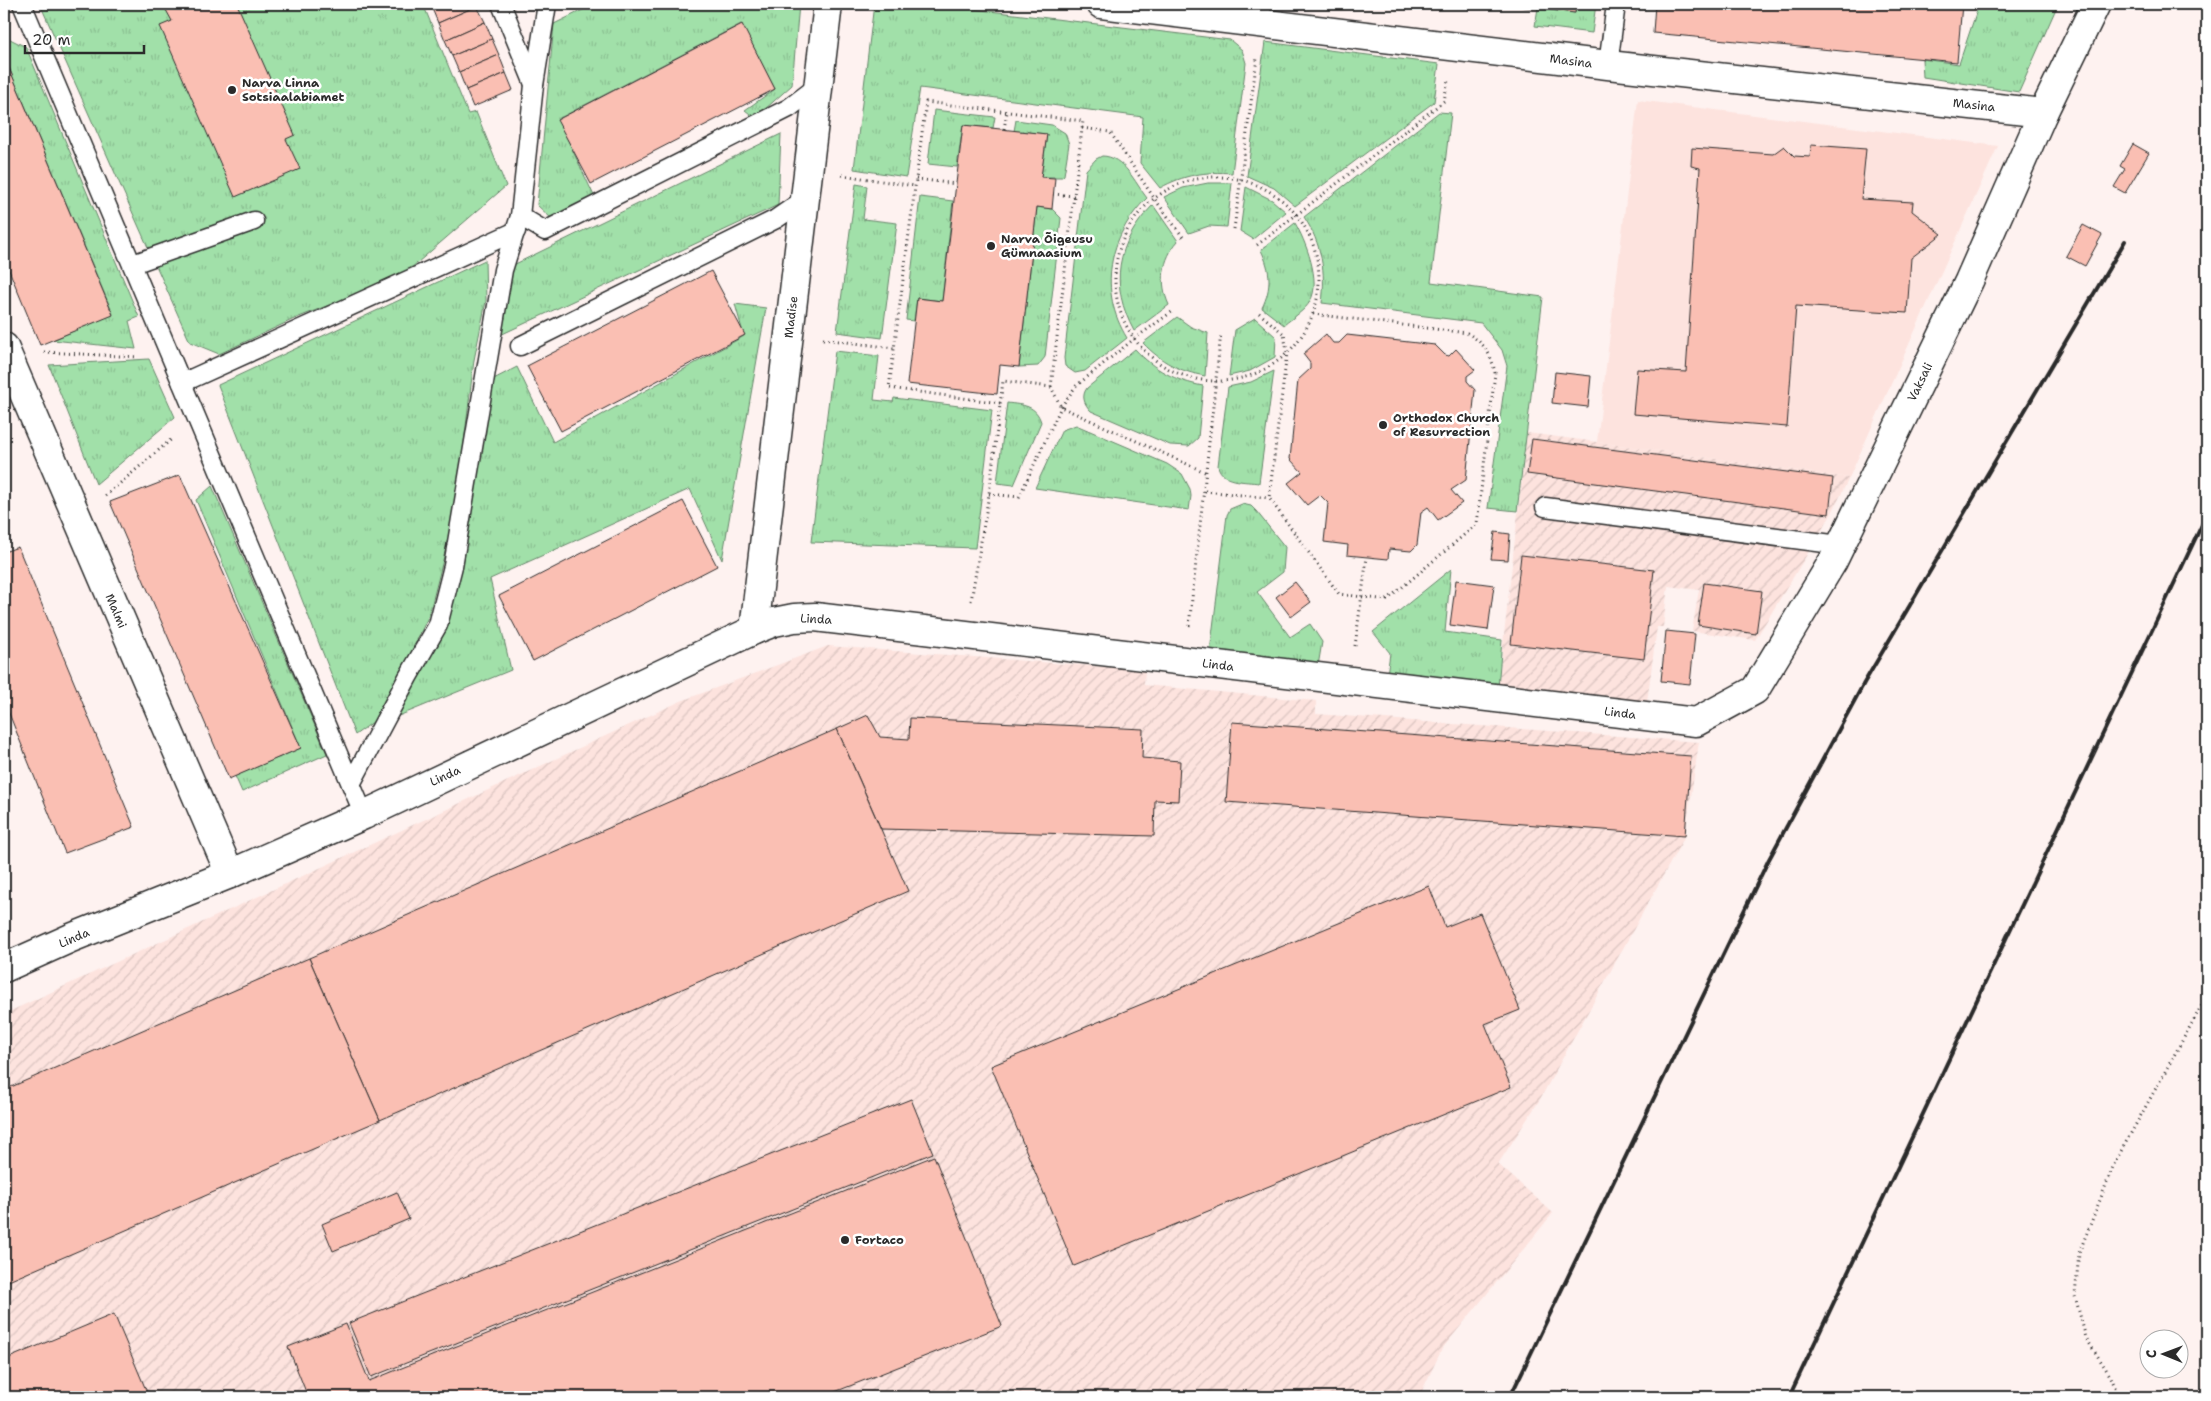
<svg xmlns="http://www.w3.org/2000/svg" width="2211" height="1401" font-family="'Shantell Sans',sans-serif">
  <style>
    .built { fill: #fde3de }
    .industrial { fill: url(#industrial-furrows) }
    .grass { fill: url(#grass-tufts); stroke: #66866a }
    .building { fill: #fabfb3; stroke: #2b2b2b }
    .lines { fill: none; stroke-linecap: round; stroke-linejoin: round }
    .lane-casing { stroke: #2b2b2b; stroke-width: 21 }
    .street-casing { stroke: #2b2b2b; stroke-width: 31 }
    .path { stroke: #2b2b2b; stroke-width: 3; stroke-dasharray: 1 4; stroke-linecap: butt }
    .lane { stroke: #fff; stroke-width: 18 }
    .street { stroke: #fff; stroke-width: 28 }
    .rail { stroke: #2b2b2b; stroke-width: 4 }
    .poi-dot { fill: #2b2b2b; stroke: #fff; stroke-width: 2 }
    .labels { text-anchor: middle; stroke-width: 5; stroke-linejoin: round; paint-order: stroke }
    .street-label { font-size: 12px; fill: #2b2b2b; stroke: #fff }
    .poi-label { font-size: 12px; font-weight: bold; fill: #2b2b2b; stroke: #fff; text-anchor: start }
  </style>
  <defs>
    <pattern id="industrial-furrows" width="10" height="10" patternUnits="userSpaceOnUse" patternTransform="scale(1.25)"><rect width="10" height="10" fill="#fde3de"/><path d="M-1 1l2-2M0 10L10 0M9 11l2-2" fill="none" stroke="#d9c3bf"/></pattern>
    <pattern id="grass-tufts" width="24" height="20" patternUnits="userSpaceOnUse" patternTransform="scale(1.25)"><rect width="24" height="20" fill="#a1e0a9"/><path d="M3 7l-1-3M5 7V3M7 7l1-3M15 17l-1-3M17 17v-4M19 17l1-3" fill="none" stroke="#8bc092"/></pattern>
  </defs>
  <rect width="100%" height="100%" fill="#fef2f0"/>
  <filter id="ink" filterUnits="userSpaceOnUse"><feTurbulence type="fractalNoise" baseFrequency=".02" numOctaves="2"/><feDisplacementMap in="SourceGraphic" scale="10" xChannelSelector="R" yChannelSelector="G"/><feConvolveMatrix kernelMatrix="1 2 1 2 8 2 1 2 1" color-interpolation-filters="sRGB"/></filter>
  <g filter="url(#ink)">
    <path class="built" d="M1638 100 1998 146 1849 478 1597 442Z"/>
    <g class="industrial">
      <path d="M1527 433 1597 442 1849 478 1831 515 1755 640 1692 631 1699 590 1668 586 1663 627H1657L1647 702 1498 688Z"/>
      <path d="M828 646 1145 670 1144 685 1316 701V714L1699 742 1685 836 1539 1101 1498 1164 1553 1213 1442 1349 1419 1397H4V1014L681 701Z"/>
    </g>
    <g class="grass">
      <path d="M40 4H423L468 114 476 112 506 186 402 276 294 319 219 354 190 342Z"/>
      <path d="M595 4H799L792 85 755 118 745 110 775 89 741 24 558 119 595 198 552 219 537 205 554 24Z"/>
      <path d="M874 4H931L1230 40 1242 50 1246 63 1232 173C1206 171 1183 175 1160 188L1140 163 1143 117 920 88 906 177 854 169Z"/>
      <path d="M1576 4H1596L1592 33 1535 26 1538 8 1575 13Z"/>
      <path d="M1979 4H2058L2019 92 1923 77 1922 59 1959 64Z"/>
      <path d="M4 36 26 47 139 317 129 321 136 349 53 340 113 314 4 56Z"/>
      <path d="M1265 42 1439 64 1434 102 1295 206 1274 188 1247 176Z"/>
      <path d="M934 110 995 117 993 128 963 125 957 167 928 164Z"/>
      <path d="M1439 112 1451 113 1431 282 1543 297 1517 511 1488 508 1507 366 1502 350 1481 323 1322 303C1326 272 1322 244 1304 217Z"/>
      <path d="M1016 120 1052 125 1065 133 1069 144 1064 175 1062 177H1041L1047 134 1014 131Z"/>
      <path d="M781 134 778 205 496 337 503 270Z"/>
      <path d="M1102 156C1124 156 1135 183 1147 198 1108 236 1098 291 1127 338L1085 371 1075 373 1065 366 1064 358 1086 170 1096 159Z"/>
      <path d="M1208 183H1232L1227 227 1209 226 1189 233 1164 197 1183 188Z"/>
      <path d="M856 184 867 186 863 219 897 223 882 338 837 332Z"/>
      <path d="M1246 187 1272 200 1286 212 1253 239 1240 231Z"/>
      <path d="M920 197 953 201 942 301 917 298 914 321 906 320Z"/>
      <path d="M1153 205 1178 241C1162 259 1159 283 1169 305L1134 331C1109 285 1116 243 1153 205Z"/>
      <path d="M1037 207 1052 209 1061 218 1045 357 1038 366 1019 367Z"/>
      <path d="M1295 223C1305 240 1322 282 1310 301 1306 310 1292 318 1284 325L1262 308C1272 287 1271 271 1261 250Z"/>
      <path d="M485 260 486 301 474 360 456 509 429 615 380 717 355 735 218 385Z"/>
      <path d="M735 304 766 308 722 560 690 489 490 579 511 670 396 717 438 625 484 384 517 367 553 442 744 336Z"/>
      <path d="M1177 317 1191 327 1208 333 1205 376C1179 371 1161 362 1143 343Z"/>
      <path d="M1255 318 1276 337 1275 357 1250 371 1229 376 1235 330Z"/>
      <path d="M1135 349C1154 370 1176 381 1203 386L1198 438 1189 446 1170 445 1091 411C1084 404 1081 396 1087 388Z"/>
      <path d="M835 351 879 356 874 400 893 402 894 398 992 410 975 548 811 542Z"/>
      <path d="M149 359 175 417 96 484 49 365Z"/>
      <path d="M1274 371 1259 483C1245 481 1222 483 1218 466L1228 387 1251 382Z"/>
      <path d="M1007 403C1023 405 1036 405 1041 422L1014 485 997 483Z"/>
      <path d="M1076 425 1167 464 1182 474 1190 489 1191 496 1189 510 1035 488 1062 430Z"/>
      <path d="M212 486 327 754 242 792 235 776 301 748 196 500Z"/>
      <path d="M1242 504 1251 506 1256 511 1285 547 1283 572 1257 592 1290 637 1310 624 1322 642 1318 666 1210 652 1227 515 1230 509Z"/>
      <path d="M1451 569 1445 632 1502 640 1498 688 1387 675 1390 653 1373 632Z"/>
    </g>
    <g class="building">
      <path d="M181 4H237L295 135 286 139 300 169 235 197 160 26 172 21 166 10Z"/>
      <path d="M436 4H476L477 6 438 23 431 6Z"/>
      <path d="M1500 4H1576L1575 13Z"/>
      <path d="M1655 4H1962L1957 62 1653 33Z"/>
      <path d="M477 6 485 22 445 40 438 23Z"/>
      <path d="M485 22 492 39 452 56 445 40Z"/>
      <path d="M742 24 775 89 591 184 557 120Z"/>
      <path d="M492 39 499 55 459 72 452 56Z"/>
      <path d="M499 55 506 73 466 90 459 72Z"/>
      <path d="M4 56 113 315 40 345 4 258Z"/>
      <path d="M506 73 513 90 473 107 466 90Z"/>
      <path d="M963 125 1047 134 1041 177 1055 178 1052 209 1037 207 1019 367 1000 365 997 394 907 384 917 298 942 301Z"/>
      <path d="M2133 144 2149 153 2125 193 2114 187 2125 169 2120 166Z"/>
      <path d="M1811 145 1866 149 1861 199 1913 202 1912 211 1942 234 1911 258 1907 313 1796 306 1787 427 1633 414 1637 369 1686 372 1700 168 1691 166 1692 148 1773 154 1784 146 1794 156 1810 157Z"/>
      <path d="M2083 225 2102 235 2085 266 2066 256Z"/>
      <path d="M711 271 745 335 561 431 527 366Z"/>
      <path d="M1326 334 1333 343H1339L1347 335 1435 345 1445 355 1449 356 1456 349 1475 370 1467 376V381L1475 390 1466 480 1451 490 1462 503 1438 520 1428 507 1421 512 1417 545 1411 551 1389 549 1388 559 1347 555 1348 545 1324 542 1328 503 1320 495 1307 505 1288 483 1302 472 1290 459 1298 380 1310 369V363L1303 354Z"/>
      <path d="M1555 372 1591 376 1588 407 1552 403Z"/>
      <path d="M1532 439 1833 478 1829 514 1527 474Z"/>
      <path d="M180 475 301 748 229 779 110 502Z"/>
      <path d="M683 501 717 566 533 661 499 596Z"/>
      <path d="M1495 532 1510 534 1508 560 1491 559Z"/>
      <path d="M18 547 134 827 65 853 4 701V552Z"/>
      <path d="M1521 555 1654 570 1644 659 1511 644Z"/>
      <path d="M1456 580 1494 585 1488 630 1450 625Z"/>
      <path d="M1295 582 1311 602 1291 617 1276 597Z"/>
      <path d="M1704 583 1762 591 1756 634 1698 625Z"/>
      <path d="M1666 631 1695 634 1690 684 1661 681Z"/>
      <path d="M868 715 880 737 909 739 910 718 1143 729 1142 758 1180 761 1178 801 1155 800 1154 836 881 829 837 729Z"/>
      <path d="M1232 722 1691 756 1685 836 1226 802Z"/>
      <path d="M837 729 908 891 380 1120 309 958Z"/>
      <path d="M1429 886 1445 927 1480 913 1520 1010 1485 1024 1511 1087 1074 1266 991 1066Z"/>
      <path d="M309 958 380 1120 4 1283V1090Z"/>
      <path d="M911 1099 933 1153 371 1377 349 1323Z"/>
      <path d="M934 1156 1002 1326 822 1397H308L288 1347 346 1324 369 1381Z"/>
      <path d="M397 1192 409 1219 333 1251 322 1224Z"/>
      <path d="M114 1314 149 1397H4V1360Z"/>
    </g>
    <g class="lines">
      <defs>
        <g id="lane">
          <path d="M22 4 364 815"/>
          <path d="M501 4 534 84"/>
          <path d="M547 4 534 85 520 216 545 231 789 108 819 85"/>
          <path d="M1261 4V23"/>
          <path d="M1608 65 1616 4"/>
          <path d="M133 264 254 221"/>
          <path d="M520 346 776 219 805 199"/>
          <path d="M182 383 516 231"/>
          <path d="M1545 507 1840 545"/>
          <path d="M351 784 408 677 438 625 453 566 503 270 520 216"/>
        </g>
        <g id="street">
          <path d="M1101 4 1608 65 2043 113"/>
          <path d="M4 347 230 874"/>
          <path d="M754 630 828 4"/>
          <path d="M4 968 71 938 230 874 364 815 754 630 774 622 794 618 815 617 1696 722 1755 690 1833 561 1969 281 2043 113 2096 4"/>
        </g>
      </defs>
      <use href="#lane" class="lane-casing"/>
      <use href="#street" class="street-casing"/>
      <g class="path">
        <path d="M1082 128 1110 132 1154 198 1183 237"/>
        <path d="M1004 129 1007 112"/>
        <path d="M842 175 915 186"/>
        <circle cx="1217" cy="279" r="102"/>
        <path d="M916 179 956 184"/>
        <path d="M1053 194 1074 196"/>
        <path d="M1234 229 1257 58"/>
        <path d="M1257 245 1444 101 1448 80"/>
        <path d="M1259 313 1284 334 1287 353 1269 498 1339 594 1387 600 1477 524 1495 373C1491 353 1484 343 1467 333L1313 314"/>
        <path d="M823 339 894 348"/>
        <path d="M44 352 138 357"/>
        <path d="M1000 403 889 388 926 102 1083 121 1051 387"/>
        <path d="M1205 491 1269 498"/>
        <path d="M989 494 1019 497 1061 407 1076 386 1134 339 1173 311"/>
        <path d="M105 496 173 438"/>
        <path d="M971 601 989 494 1003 381 1051 387 1061 407 1207 473"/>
        <path d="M1189 626 1221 333"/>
        <path d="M1355 646 1367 557"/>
        <path d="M2119 1397 2111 1377 2086 1338 2075 1296 2079 1253 2115 1162 2207 996"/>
      </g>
      <use href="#lane" class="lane"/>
      <use href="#street" class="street"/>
      <g class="rail">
        <path d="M1510 1397 1768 861 1864 683 2125 241"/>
        <path d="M1789 1397 2207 514"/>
      </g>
    </g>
  </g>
  <g class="poi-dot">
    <circle cx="232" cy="90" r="5"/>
    <circle cx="991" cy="246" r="5"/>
    <circle cx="1383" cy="425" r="5"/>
    <circle cx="845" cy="1240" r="5"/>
  </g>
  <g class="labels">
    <g class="street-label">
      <text transform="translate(1571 61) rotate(7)" y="4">Masina</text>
      <text transform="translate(1974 105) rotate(6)" y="4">Masina</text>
      <text transform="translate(791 317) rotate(-83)" y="4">Madise</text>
      <text transform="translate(1920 382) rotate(-64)" y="4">Vaksali</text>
      <text transform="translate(116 611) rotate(67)" y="4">Malmi</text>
      <text transform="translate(816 619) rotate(3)" y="4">Linda</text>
      <text transform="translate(1218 665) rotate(7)" y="4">Linda</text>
      <text transform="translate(1620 713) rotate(7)" y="4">Linda</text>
      <text transform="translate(445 776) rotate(-25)" y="4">Linda</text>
      <text transform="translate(74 938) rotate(-23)" y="4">Linda</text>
    </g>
    <g class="poi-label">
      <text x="242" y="87">Narva Linna<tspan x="242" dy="14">Sotsiaalabiamet</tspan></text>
      <text x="1001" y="243">Narva Õigeusu<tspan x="1001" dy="14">Gümnaasium</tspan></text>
      <text x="1393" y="422">Orthodox Church<tspan x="1393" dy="14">of Resurrection</tspan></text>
      <text x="855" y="1244">Fortaco</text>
    </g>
  </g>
  <rect width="2211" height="1401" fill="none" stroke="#fff" stroke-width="20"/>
  <rect x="10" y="10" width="2191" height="1381" fill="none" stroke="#2b2b2b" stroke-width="2" filter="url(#ink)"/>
  <g transform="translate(2164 1354) rotate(271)"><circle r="24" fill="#ffffff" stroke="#aaaaaa"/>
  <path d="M0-4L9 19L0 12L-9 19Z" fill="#2b2b2b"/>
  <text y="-8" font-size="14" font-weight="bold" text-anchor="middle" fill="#2b2b2b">С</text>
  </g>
  <path d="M25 45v8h119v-8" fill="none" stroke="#2b2b2b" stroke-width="2.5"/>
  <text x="32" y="45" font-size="15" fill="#2b2b2b" stroke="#ffffff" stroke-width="4" paint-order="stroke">20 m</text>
</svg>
